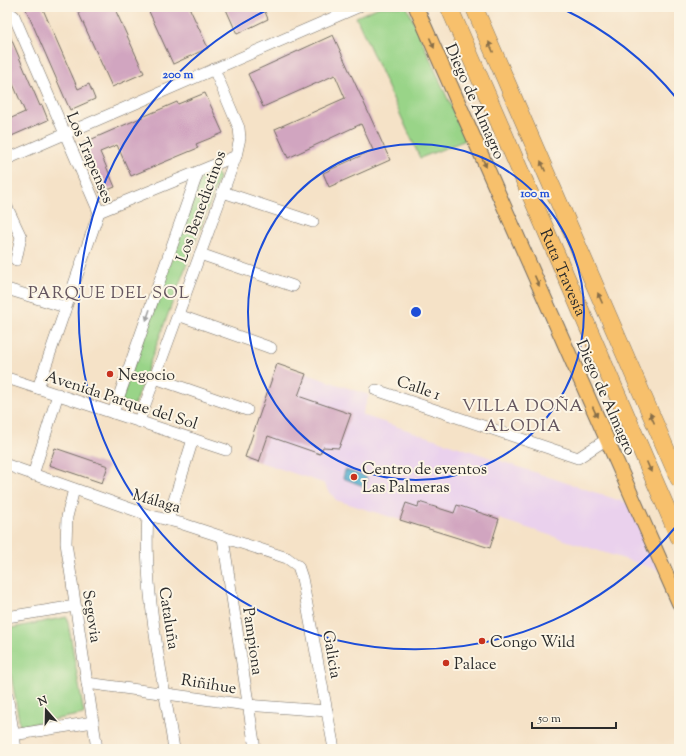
<svg xmlns="http://www.w3.org/2000/svg" width="686" height="756" font-family="'Sorts Mill Goudy',serif">
  <style>
    .built { fill: #ead1ed }
    .green { fill: #99d488; stroke: #62805a }
    .water { fill: #4fabcd; stroke: #3d6b7c }
    .building { fill: #d1a5c0 }
    .lines { fill: none; stroke-linecap: round; stroke-linejoin: round }
    .minor-casing { stroke: #726b62; stroke-width: 12 }
    .major-casing { stroke: #726b62; stroke-width: 16 }
    .highway-casing { stroke: #726b62; stroke-width: 18 }
    .minor { stroke: #fff; stroke-width: 11 }
    .major { stroke: #f7c06c; stroke-width: 14 }
    .highway { stroke: #f7c06c; stroke-width: 17 }
    .oneway { fill: #876e48 }
    .oneway2 { fill: #a0a0a0 }
    .ring { fill: none; stroke: #1d4ed8; stroke-width: 2 }
    .poi-dot { fill: #c8321e; stroke: #fcf5e5; stroke-width: 1.5 }
    .labels { text-anchor: middle; stroke-width: 4; stroke-linejoin: round; paint-order: stroke }
    .street-label { font-size: 16px; fill: #2b2b2b; stroke: #fcf5e5 }
    .poi-label { font-size: 16px; fill: #2b2b2b; stroke: #fcf5e5; text-anchor: start }
    .neighbourhood-label { font-size: 17px; letter-spacing: 1px; fill: #65565f; stroke: #fcf5e5 }
    .centre { fill: #1d4ed8; stroke: #fcf5e5; stroke-width: 2 }
    .ring-label { font-size: 12px; text-anchor: middle; font-weight: bold; fill: #1d4ed8; stroke: #fcf5e5; stroke-width: 4; stroke-linejoin: round; paint-order: stroke }
  </style>
  <rect width="100%" height="100%" fill="#fcf5e5"/>
  <filter id="ink" filterUnits="userSpaceOnUse"><feTurbulence type="fractalNoise" baseFrequency=".025" numOctaves="2"/><feDisplacementMap in="SourceGraphic" scale="8" xChannelSelector="R" yChannelSelector="G"/><feConvolveMatrix kernelMatrix="1 2 1 2 8 2 1 2 1" color-interpolation-filters="sRGB"/></filter>
  <filter id="wash" filterUnits="userSpaceOnUse"><feTurbulence type="fractalNoise" baseFrequency=".012" numOctaves="4" result="noise"/><feDisplacementMap in="SourceGraphic" scale="16" xChannelSelector="R" yChannelSelector="G"/><feGaussianBlur stdDeviation="0.9" result="paint"/><feColorMatrix in="noise" values="0 0 0 0 0 0 0 0 0 0 0 0 0 0 0 0 0 1.4 0 .05"/><feComposite in="paint" operator="in"/></filter>
  <g filter="url(#wash)">
    <rect width="100%" height="100%" fill="#f5e2c7"/>
    <path class="built" d="M277 364 369 395 362 415 636 506 665 572 499 519 490 548 336 500 323 483 245 457Z"/>
    <g class="green">
      <path d="M379 7H407L466 140 420 158 356 17Z"/>
      <path d="M215 169 219 178 134 405 121 401 202 174Z"/>
      <path d="M67 617 84 714 20 726 7 651V629Z"/>
    </g>
    <path class="water" d="M345 470 365 476 367 479 366 484 363 486 343 478Z"/>
    <g id="blocks">
      <g class="building">
        <path d="M25 7H42L78 89 89 84 95 99 70 110Z"/>
        <path d="M76 7H114L144 73 112 87Z"/>
        <path d="M147 7H189L208 48 173 64Z"/>
        <path d="M225 7H263L268 19 237 34Z"/>
        <path d="M7 29 40 106 42 105 48 120 7 138V120L25 112 7 70Z"/>
        <path d="M333 35 390 160 329 187 323 173 373 150 361 124 288 158 275 129 345 98 335 75 263 107 248 74Z"/>
        <path d="M205 93 223 133 196 144 198 148 131 176 117 145 100 152 115 187 100 193 92 172 95 171 83 143 177 102 178 104Z"/>
        <path d="M277 364 306 374 298 396 351 414 339 448 323 447 320 454 268 436 259 462 245 457Z"/>
        <path d="M55 448 108 466 102 483 49 465Z"/>
        <path d="M419 502 454 513 457 505 499 519 490 548 400 520 406 503 418 507Z"/>
      </g>
    </g>
  </g>
  <g filter="url(#ink)">
    <use href="#blocks" fill-opacity="0" stroke="#726b62" stroke-width="1"/>
    <g class="lines">
      <defs>
        <g id="minor">
          <path d="M7 11 14 16 99 212 38 388"/>
          <path d="M7 159 358 7"/>
          <path d="M223 192 313 222"/>
          <path d="M7 207 21 237 16 260"/>
          <path d="M99 212 236 156"/>
          <path d="M200 254 293 286"/>
          <path d="M7 289 65 307"/>
          <path d="M178 315 271 348"/>
          <path d="M7 378 226 450"/>
          <path d="M155 378 247 410"/>
          <path d="M376 390 578 458 607 439"/>
          <path d="M113 413 198 172"/>
          <path d="M139 421 236 156 240 138 239 128 214 69"/>
          <path d="M7 465 148 515 180 523 287 558 298 566 302 578 334 749"/>
          <path d="M33 475 58 394"/>
          <path d="M74 489 67 517 66 543 97 749"/>
          <path d="M148 515C143 591 162 673 174 749"/>
          <path d="M168 520 193 439"/>
          <path d="M223 538 255 749"/>
          <path d="M7 617 75 606"/>
          <path d="M87 683 247 705 327 711"/>
          <path d="M7 695 16 749"/>
          <path d="M13 735 93 722"/>
        </g>
        <path id="major" d="M416 7 679 603"/>
        <g id="highway">
          <path id="s1" d="M449 7 679 537"/>
          <path d="M474 7 679 479"/>
        </g>
      </defs>
      <use href="#minor" class="minor-casing"/>
      <use href="#major" class="major-casing"/>
      <use href="#highway" class="highway-casing"/>
      <use href="#minor" class="minor"/>
      <use href="#major" class="major"/>
      <use href="#highway" class="highway"/>
    </g>
    <defs><path id="oneway-solid" d="M-6-.8H1V-3.2L6.5 0L1 3.2V.8H-6Z"/></defs>
    <g class="oneway">
      <use href="#oneway-solid" transform="translate(432 43) rotate(66)"/>
      <use href="#oneway-solid" transform="translate(491 47) rotate(-114)"/>
      <use href="#oneway-solid" transform="translate(484 162) rotate(66)"/>
      <use href="#oneway-solid" transform="translate(543 166) rotate(-114)"/>
      <use href="#oneway-solid" transform="translate(537 281) rotate(66)"/>
      <use href="#oneway-solid" transform="translate(600 298) rotate(-114)"/>
      <use href="#oneway-solid" transform="translate(595 412) rotate(66)"/>
      <use href="#oneway-solid" transform="translate(652 418) rotate(-114)"/>
      <use href="#oneway-solid" transform="translate(649 467) rotate(67)"/>
    </g>
    <use class="oneway2" href="#oneway-solid" transform="translate(148 315) rotate(109)"/>
  </g>
  <g class="ring">
    <circle cx="416" cy="312" r="168"/>
    <path d="M678 524A337 337 0 1 1 271 8M561 8A337 337 0 0 1 678 100"/>
  </g>
  <g class="poi-dot">
    <circle cx="110" cy="374" r="4"/>
    <circle cx="354" cy="477" r="4"/>
    <circle cx="482" cy="641" r="4"/>
    <circle cx="446" cy="663" r="4"/>
  </g>
  <g class="labels">
    <g class="street-label">
      <text transform="translate(476 101) rotate(66)" y="6">Diego de Almagro</text>
      <text transform="translate(91 157) rotate(67)" y="6">Los Trapenses</text>
      <text transform="translate(200 206) rotate(-70)" y="6">Los Benedictinos</text>
      <text dy="6" stroke="none"><textPath href="#s1" startOffset="289">Ruta Travesía</textPath></text>
      <text transform="translate(419 387) rotate(19)" y="6">Calle 1</text>
      <text transform="translate(607 397) rotate(66)" y="6">Diego de Almagro</text>
      <text transform="translate(122 399) rotate(18)" y="6">Avenida Parque del Sol</text>
      <text transform="translate(157 500) rotate(16)" y="6">Málaga</text>
      <text transform="translate(93 616) rotate(81)" y="6">Segovia</text>
      <text transform="translate(170 618) rotate(81)" y="6">Cataluña</text>
      <text transform="translate(254 641) rotate(82)" y="6">Pampiona</text>
      <text transform="translate(333 654) rotate(80)" y="6">Galicia</text>
      <text transform="translate(209 683) rotate(9)" y="6">Riñihue</text>
    </g>
    <g class="poi-label">
      <text x="118" y="380">Negocio</text>
      <text x="362" y="474">Centro de eventos<tspan x="362" dy="18">Las Palmeras</tspan></text>
      <text x="490" y="647">Congo Wild</text>
      <text x="454" y="669">Palace</text>
    </g>
    <g class="neighbourhood-label">
      <text x="109" y="298">PARQUE DEL SOL</text>
      <text x="523" y="411">VILLA DOÑA<tspan x="523" dy="20">ALODIA</tspan></text>
    </g>
  </g>
  <circle cx="416" cy="312" r="6" class="centre"/>
  <g class="ring-label">
    <text x="178" y="78">200 m</text>
    <text x="535" y="197">100 m</text>
  </g>
  <rect width="686" height="756" fill="none" stroke="#fcf5e5" stroke-width="24"/>
  <g transform="translate(46 710) rotate(340)" stroke="#fcf5e5" stroke-width="3" paint-order="stroke">
  <path d="M0-3L7 15L0 10L-7 15Z" fill="#2b2b2b"/>
  <text y="-6" font-size="11" font-weight="bold" text-anchor="middle" fill="#2b2b2b">N</text>
  </g>
  <path d="M532 722v6h84v-6" fill="none" stroke="#2b2b2b" stroke-width="2"/>
  <text x="538" y="722" font-size="12" fill="#2b2b2b" stroke="#fcf5e5" stroke-width="3" paint-order="stroke">50 m</text>
</svg>
